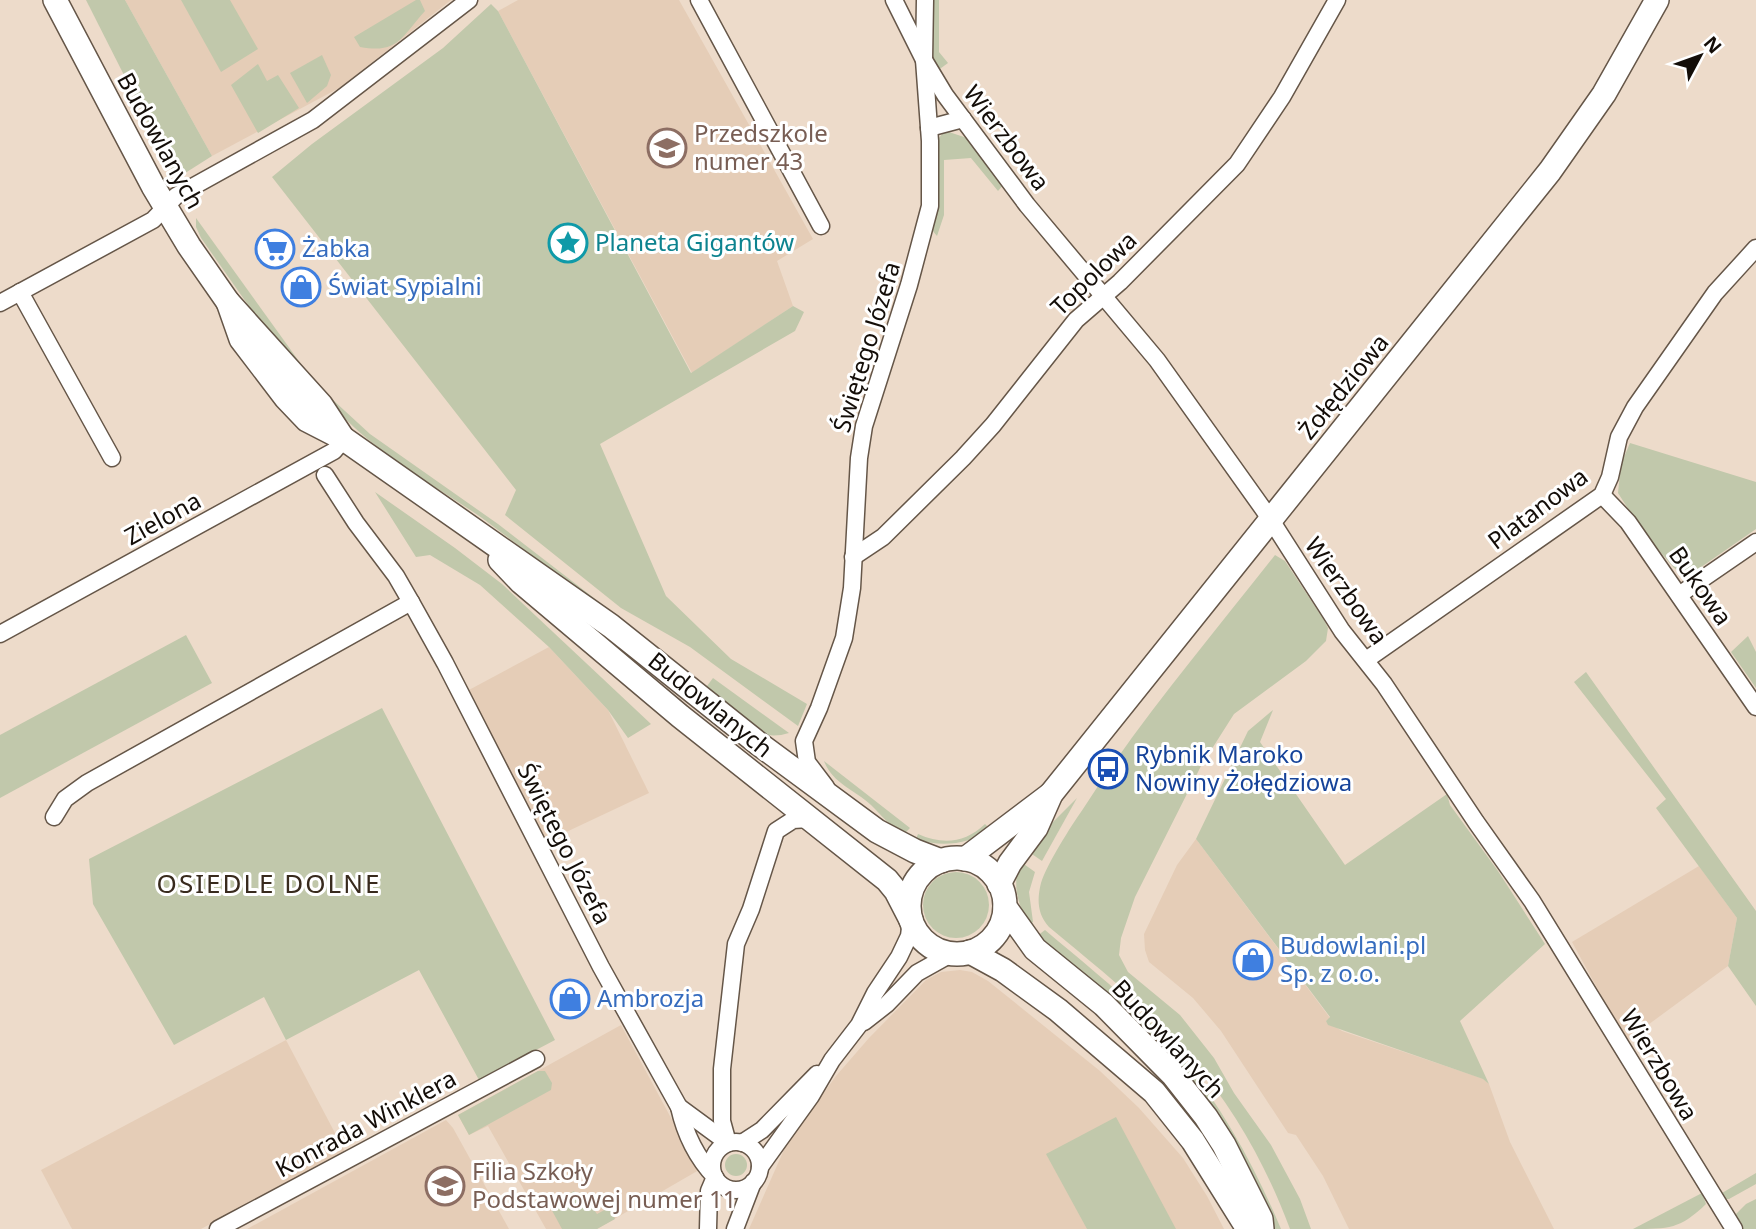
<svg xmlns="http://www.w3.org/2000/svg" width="1756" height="1229" font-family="'Noto Sans',sans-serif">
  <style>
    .built { fill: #e5cdb7 }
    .green { fill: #c1c8ab }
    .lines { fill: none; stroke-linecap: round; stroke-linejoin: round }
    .street-casing { stroke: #655648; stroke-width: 19 }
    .secondary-casing { stroke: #655648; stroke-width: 26 }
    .street { stroke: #fff; stroke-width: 16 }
    .secondary { stroke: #fff; stroke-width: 23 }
    .labels { text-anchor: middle; stroke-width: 6; stroke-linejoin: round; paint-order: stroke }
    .education-label { font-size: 24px; fill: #785e54; stroke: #fff; text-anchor: start }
    .street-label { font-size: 24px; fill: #130d08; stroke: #fff }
    .culture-label { font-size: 24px; fill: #0d838f; stroke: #fff; text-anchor: start }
    .shop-label { font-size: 24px; fill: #366cbe; stroke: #fff; text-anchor: start }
    .transit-label { font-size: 24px; fill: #164399; stroke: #fff; text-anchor: start }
    .neighbourhood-label { font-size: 26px; letter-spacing: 2px; fill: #382a1d; stroke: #fff }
  </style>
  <rect width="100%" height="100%" fill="#eddbca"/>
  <g class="built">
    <path d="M125 0H451L341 87 212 156Z"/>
    <path d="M518 0H679L813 239 777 261 793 306 692 373 498 11Z"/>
    <path d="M549 647 608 710 649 793 545 842 467 691Z"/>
    <path d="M1196 839 1330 1018 1326 1021 1342 1031 1484 1079 1489 1084 1510 1142 1554 1229H1349L1323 1176 1296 1135 1288 1133 1221 1031 1193 998 1149 962 1145 950 1144 934 1177 865Z"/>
    <path d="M1699 866 1737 918 1728 966 1626 1041 1572 942Z"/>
    <path d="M960 970 972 972 988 981 1100 1071 1139 1108 1183 1158 1207 1196 1224 1229H749L787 1143 836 1076 869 1038 926 980 941 972Z"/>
    <path d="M621 1025 699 1170 597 1229H546L488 1126 469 1135 458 1115Z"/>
    <path d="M286 1040 345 1152 201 1229H72L41 1170Z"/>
    <path d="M446 1120 453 1128 509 1229H247Z"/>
  </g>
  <g class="green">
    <path d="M86 0H125L212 156 182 175 172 170Z"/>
    <path d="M181 0H230L258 49 221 72Z"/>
    <path d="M416 0H420L425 11C401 37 399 54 360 47L354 37Z"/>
    <path d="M931 0H939V52L948 63 937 71 933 59Z"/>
    <path d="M491 4 498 11 691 373 793 306 804 312 795 331 600 444 666 596 731 659 807 704 798 726 690 647 621 608 505 515 516 490 272 177 312 144 443 48Z"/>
    <path d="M322 55 331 75 327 86 307 103 290 73Z"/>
    <path d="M258 64 267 81 278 75 299 108 258 133 231 85Z"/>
    <path d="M949 132 967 138 1003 185 998 191 971 158 944 160V215L937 236 932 230 938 192V139L943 133Z"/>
    <path d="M196 218 311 378 265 329 201 238 196 227Z"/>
    <path d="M320 388 370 434 498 524 629 625 627 629C578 592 531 554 482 518 430 482 354 441 320 388Z"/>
    <path d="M1630 443 1756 482V529L1694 572H1681L1674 568 1643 532 1618 493 1621 464Z"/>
    <path d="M375 492 455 548 502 584 651 724 628 738 608 710 549 647 480 585 430 555 416 557Z"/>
    <path d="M1275 555 1285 561 1324 620 1328 628 1326 641 1306 661 1234 714 1201 766 1135 897 1121 938 1119 955 1128 972 1180 1015 1214 1058 1234 1093 1271 1145 1300 1199 1311 1229H1290C1267 1167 1234 1108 1191 1058 1150 1008 1098 968 1049 927 1037 914 1037 899 1041 883 1047 864 1071 826 1083 809 1140 720 1210 638 1275 555Z"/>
    <path d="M186 635 212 683 0 798V735Z"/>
    <path d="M1748 636 1756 652V688L1731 652Z"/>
    <path d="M1586 672 1756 911V1006L1728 966 1737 918 1656 808 1666 799 1574 682Z"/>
    <path d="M713 678 789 733C751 745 731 711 707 686Z"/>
    <path d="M382 708 555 1040 479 1080 419 970 286 1040 264 997 174 1045 93 904 89 859Z"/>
    <path d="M1273 710 1260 742 1345 865 1447 794 1450 805 1498 871 1545 944 1460 1021 1489 1084 1483 1079 1328 1025 1326 1021 1330 1017 1196 839 1248 731Z"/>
    <path d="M824 761 910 828 904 834C890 826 882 816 871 805 855 790 832 783 824 761Z"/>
    <path d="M1077 798 1042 861 1029 852 1042 833Z"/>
    <path d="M985 824 991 830C968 844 942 848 916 839L918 834C943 845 965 843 985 824Z"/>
    <path d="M1021 862 1035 872 1029 892 1033 922 1029 925C1018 905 1011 883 1021 862Z"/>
    <circle cx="956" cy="905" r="33"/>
    <path d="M1045 930C1092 970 1143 1009 1182 1058 1224 1110 1255 1167 1281 1229H1273L1109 995 1037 936Z"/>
    <path d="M538 1071H545L552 1083 551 1090 469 1135 458 1115Z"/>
    <path d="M1116 1117 1176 1229H1087L1046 1154Z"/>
    <circle cx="736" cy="1165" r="11"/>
    <path d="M1756 1173V1184L1729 1199H1723L1716 1188 1718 1187 1722 1193Z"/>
    <path d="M574 1191 582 1207 589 1203 597 1214 610 1207 615 1219 597 1229H562L549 1205Z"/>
    <path d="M1702 1193 1706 1204C1680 1229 1669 1229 1633 1229Z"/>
    <path d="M1756 1199V1229H1742L1734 1216 1746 1204Z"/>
  </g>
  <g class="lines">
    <defs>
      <g id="street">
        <path d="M699 0 821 226"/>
        <path d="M894 0 924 60 945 95 1027 205 1157 360 1271 520 1342 631 1384 684 1476 822 1532 901 1734 1229"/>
        <path d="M929 128 963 119"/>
        <path d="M20 292 112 458"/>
        <path d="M0 303 153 220 176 196 313 120 469 0"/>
        <path d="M325 475 356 523 396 576 411 602 445 663 601 967 679 1107C685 1134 696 1157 715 1177L709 1191 708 1229"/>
        <path d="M1602 495 1628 522 1756 707"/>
        <path d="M853 557 883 537 963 458 993 425 1076 320 1120 282 1237 164 1282 97 1337 0"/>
        <path d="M1679 595 1756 542"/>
        <path d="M0 634 334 451 344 439"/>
        <path d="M1366 660 1602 495 1610 477 1619 437 1635 407 1715 293 1756 248"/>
        <path d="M826 787 807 762 804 741 819 708 844 638 852 588 859 458 864 426 909 285 930 206V141L924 60 925 0"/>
        <path d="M54 817 65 799 87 783 411 602"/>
        <path d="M864 1022 887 1004 917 973 951 954"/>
        <path d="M679 1107 728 1143"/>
        <circle cx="736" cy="1166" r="24"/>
        <path d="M728 1143 722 1121V1069L736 944 751 909 776 831 793 820 809 819"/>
        <path d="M742 1143 762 1130 817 1074"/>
        <path d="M760 1167 811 1096 832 1060 859 1025 875 993 899 957 909 936 911 920"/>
        <path d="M218 1229 536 1059"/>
        <path d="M735 1229 753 1182"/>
      </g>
      <g id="secondary">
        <path d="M55 0 153 186 189 246 228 302 321 405 342 437"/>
        <path d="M228 302 241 339 286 398 307 420 344 439 611 626 759 744 877 831 915 851 941 861"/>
        <path d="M500 560 521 582 680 716 887 880 896 891 911 920"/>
        <circle cx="957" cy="906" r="48"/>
        <path d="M965 859 1051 794"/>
        <path d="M999 884 1010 863 1036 828 1051 794 1550 171 1604 94 1657 0"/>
        <path d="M1005 907 1035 949 1104 1005 1173 1075 1206 1117 1224 1145 1261 1219 1262 1229"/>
        <path d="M970 952 1003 970 1058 1010 1154 1092 1193 1141 1248 1229"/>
      </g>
    </defs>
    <use href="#street" class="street-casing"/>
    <use href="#secondary" class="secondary-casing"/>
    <use href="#street" class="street"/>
    <use href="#secondary" class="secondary"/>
  </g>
  <defs>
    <symbol id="school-ring" viewBox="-11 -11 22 22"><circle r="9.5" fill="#fff" stroke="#8d6e63" stroke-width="1.5"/><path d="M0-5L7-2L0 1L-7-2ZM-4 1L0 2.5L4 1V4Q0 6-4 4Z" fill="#8d6e63"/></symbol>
    <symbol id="sight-ring" viewBox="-11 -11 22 22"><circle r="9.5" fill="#fff" stroke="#0f9aa8" stroke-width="1.5"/><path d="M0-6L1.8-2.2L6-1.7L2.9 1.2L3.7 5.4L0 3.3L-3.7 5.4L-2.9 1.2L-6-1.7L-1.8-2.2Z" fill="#0f9aa8"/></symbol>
    <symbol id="supermarket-ring" viewBox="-11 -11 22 22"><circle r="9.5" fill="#fff" stroke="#3f7fe0" stroke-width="1.5"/><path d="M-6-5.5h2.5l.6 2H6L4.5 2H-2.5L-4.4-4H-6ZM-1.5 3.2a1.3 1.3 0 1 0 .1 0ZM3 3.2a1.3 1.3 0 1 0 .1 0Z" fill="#3f7fe0"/></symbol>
    <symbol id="shop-ring" viewBox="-11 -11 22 22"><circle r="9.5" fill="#fff" stroke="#3f7fe0" stroke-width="1.5"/><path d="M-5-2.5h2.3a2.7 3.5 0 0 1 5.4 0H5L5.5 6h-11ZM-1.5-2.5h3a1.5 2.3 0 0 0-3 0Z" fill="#3f7fe0"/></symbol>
    <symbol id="bus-ring" viewBox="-11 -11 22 22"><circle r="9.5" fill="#fff" stroke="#1a4fb4" stroke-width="1.5"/><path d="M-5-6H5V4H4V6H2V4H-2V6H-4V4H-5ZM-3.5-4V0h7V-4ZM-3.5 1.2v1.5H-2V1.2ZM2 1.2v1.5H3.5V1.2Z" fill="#1a4fb4"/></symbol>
  </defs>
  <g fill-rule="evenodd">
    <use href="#school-ring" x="645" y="126" width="44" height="44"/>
    <use href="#sight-ring" x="546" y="221" width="44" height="44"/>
    <use href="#supermarket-ring" x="253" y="227" width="44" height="44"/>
    <use href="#shop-ring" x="279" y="265" width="44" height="44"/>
    <use href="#bus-ring" x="1086" y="747" width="44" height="44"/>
    <use href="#shop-ring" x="1231" y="938" width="44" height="44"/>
    <use href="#shop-ring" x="548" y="977" width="44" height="44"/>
    <use href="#school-ring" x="423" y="1164" width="44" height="44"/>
  </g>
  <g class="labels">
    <g class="education-label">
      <text x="694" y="142">Przedszkole<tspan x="694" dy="28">numer 43</tspan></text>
      <text x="472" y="1180">Filia Szkoły<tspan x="472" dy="28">Podstawowej numer 11</tspan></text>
    </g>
    <g class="street-label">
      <text transform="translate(1006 138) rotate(53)" y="8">Wierzbowa</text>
      <text transform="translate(160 141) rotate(61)" y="8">Budowlanych</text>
      <text transform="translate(1094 274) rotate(-44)" y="8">Topolowa</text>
      <text transform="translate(867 347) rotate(-73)" y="8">Świętego Józefa</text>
      <text transform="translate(1344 387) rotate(-51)" y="8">Żołędziowa</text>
      <text transform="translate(1538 509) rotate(-37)" y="8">Platanowa</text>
      <text transform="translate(163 519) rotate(-29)" y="8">Zielona</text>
      <text transform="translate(1700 586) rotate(55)" y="8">Bukowa</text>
      <text transform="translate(1346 591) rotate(55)" y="8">Wierzbowa</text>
      <text transform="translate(710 705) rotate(39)" y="8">Budowlanych</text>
      <text transform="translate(564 844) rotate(63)" y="8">Świętego Józefa</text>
      <text transform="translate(1168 1039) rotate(47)" y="8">Budowlanych</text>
      <text transform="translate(1659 1065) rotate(59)" y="8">Wierzbowa</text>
      <text transform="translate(366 1124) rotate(-28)" y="8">Konrada Winklera</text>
    </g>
    <g class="culture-label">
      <text x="595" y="251">Planeta Gigantów</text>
    </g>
    <g class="shop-label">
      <text x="302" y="257">Żabka</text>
      <text x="328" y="295">Świat Sypialni</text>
      <text x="1280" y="954">Budowlani.pl<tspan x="1280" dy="28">Sp. z o.o.</tspan></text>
      <text x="597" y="1007">Ambrozja</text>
    </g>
    <g class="transit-label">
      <text x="1135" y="763">Rybnik Maroko<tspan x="1135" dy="28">Nowiny Żołędziowa</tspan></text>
    </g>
    <g class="neighbourhood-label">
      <text x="269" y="893">OSIEDLE DOLNE</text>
    </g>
  </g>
  <g transform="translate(1700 56) rotate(49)" stroke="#ffffff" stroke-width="5" paint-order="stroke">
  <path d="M0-5L12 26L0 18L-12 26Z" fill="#130d08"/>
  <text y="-10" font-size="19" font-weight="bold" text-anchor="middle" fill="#130d08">N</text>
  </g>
</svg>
